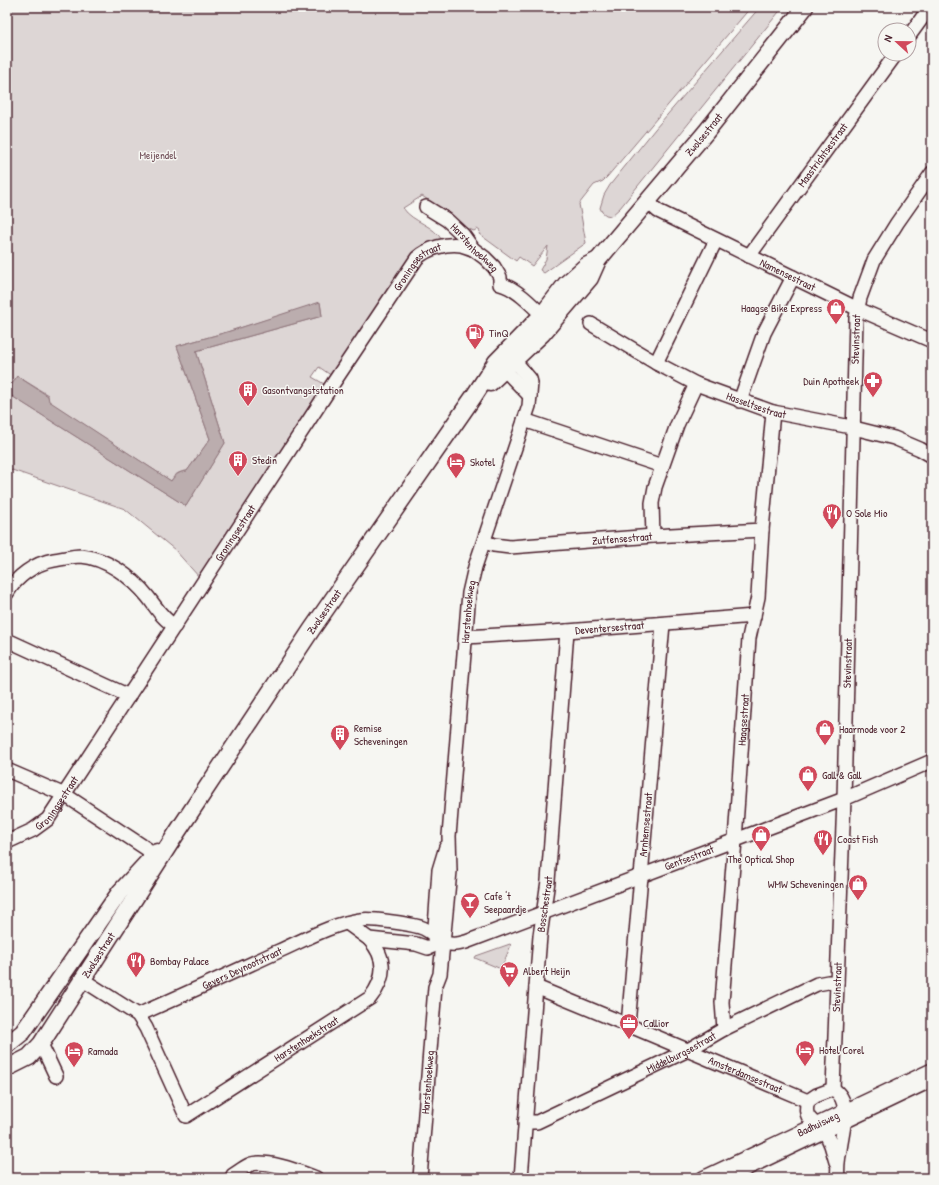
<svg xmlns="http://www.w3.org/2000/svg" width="939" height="1185" font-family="'Patrick Hand',sans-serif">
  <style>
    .green { fill: #ddd6d5; stroke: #947a80 }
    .water { fill: #bbadae; stroke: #8e747a }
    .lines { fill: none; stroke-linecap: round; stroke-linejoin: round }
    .minor-casing { stroke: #4a1f2b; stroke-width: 16 }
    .major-casing { stroke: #4a1f2b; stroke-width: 19 }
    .minor { stroke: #f6f6f2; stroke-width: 13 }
    .major { stroke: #f6f6f2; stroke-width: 16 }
    .labels { text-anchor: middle; stroke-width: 3; stroke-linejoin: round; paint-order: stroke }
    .street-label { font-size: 11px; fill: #4a1f2b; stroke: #f6f6f2 }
    .park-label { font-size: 11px; fill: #6f4d56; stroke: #f6f6f2 }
    .poi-label { font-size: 11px; fill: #4a1f2b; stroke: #f6f6f2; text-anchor: start }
  </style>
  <rect width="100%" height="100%" fill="#f6f6f2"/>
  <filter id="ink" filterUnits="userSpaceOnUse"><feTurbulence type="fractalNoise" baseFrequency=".025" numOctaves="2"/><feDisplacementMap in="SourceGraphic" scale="8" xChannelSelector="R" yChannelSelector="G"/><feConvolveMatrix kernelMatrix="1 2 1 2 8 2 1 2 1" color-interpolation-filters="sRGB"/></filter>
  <g filter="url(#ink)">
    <g class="green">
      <path d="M7 7H751L607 177 603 181 594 185 579 204 586 243 544 273 540 270 546 259 548 246 532 266 519 257 516 261 479 234 480 231 477 229 474 231 461 226 441 208 422 196 403 208C413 223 434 224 443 242L420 250 332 376 319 367 312 377 326 385 199 577 175 550 125 509 12 470 7 474V393L186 506 225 443 196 351 322 316 320 303 227 332 177 346 210 439 187 471C178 472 175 474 171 481L48 401V395L17 376 7 392Z"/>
      <path d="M760 7H783L620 208 611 216 606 215 602 212 600 208 604 195 610 185 655 129Z"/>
      <path d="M510 944 511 945 501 969 475 958 476 956Z"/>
    </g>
    <path class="water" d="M320 302 322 316 196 351 225 443 186 506 7 393 17 376 48 396 49 401 171 481C176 474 179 472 187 471L210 439 177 346 227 332Z"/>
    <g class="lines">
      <defs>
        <g id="minor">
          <path d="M909 36 930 7"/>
          <path id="s1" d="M648 202 658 211 858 309 932 341"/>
          <path id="s2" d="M426 207 447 220 463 235 473 249 485 258 494 267 500 277V284C517 288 536 309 548 321"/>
          <path id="s3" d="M749 256 896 54"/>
          <path id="s4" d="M591 324 656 363 696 384 773 412 846 426 894 438 920 449 932 456"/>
          <path d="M498 363 530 396"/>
          <path d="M656 363 716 240"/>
          <path d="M740 401 764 333 793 277"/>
          <path d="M524 420 662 466"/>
          <path d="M653 536 652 503 655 487 677 425 696 384"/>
          <path id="s5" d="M484 542 494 545 510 547 653 536 762 530"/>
          <path d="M7 593C16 577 35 563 54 560 62 559 72 556 81 556 106 558 132 577 148 597 156 607 163 620 175 626"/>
          <path id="s6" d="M466 637 567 631 754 616"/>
          <path d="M7 640 129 696"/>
          <path d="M7 770 65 795 147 849 157 864"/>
          <path id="s7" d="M7 842 33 830 48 819 334 382 417 258C428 248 446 243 461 245 465 246 469 248 473 249"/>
          <path d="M347 923 369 939 416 944 428 948 443 942"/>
          <path d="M434 942 439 870 446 847"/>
          <path id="s8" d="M83 980 138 1015 146 1028 186 1116 370 998C386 978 387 958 369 939"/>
          <path id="s9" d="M536 987 628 1025 808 1101"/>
          <path id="s10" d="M138 1015C185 994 232 973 279 951 304 940 332 924 360 920 372 918 409 924 420 927 441 934 439 950 466 942L844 799 932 761"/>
          <path id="s11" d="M628 1025 663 624"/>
          <path id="s12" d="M724 1029 722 1002 735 840 749 638 758 597 762 530 773 412"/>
          <path d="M41 1044 56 1076"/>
          <path id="s13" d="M833 1089 844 799 856 318 860 298 874 260 897 223 932 173"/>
          <path d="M833 1089C853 1101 842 1131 840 1150 838 1159 837 1169 838 1178"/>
          <path d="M808 1101C803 1117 811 1120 822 1129"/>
          <path d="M808 1101 817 1095 833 1089"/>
          <path id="s14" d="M525 1122H537L688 1050 724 1029 817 984 828 982H837"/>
          <path d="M825 1131 831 1145 836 1162"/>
          <path d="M232 1178 233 1175C238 1172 243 1168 249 1165 265 1158 300 1172 316 1178"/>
          <path id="s15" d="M420 1178 435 987 440 974 450 871 449 836 469 593 475 567 529 406 531 383 530 379 508 353"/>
          <path id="s16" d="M521 1178 540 936 548 881 567 631"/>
          <path id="s17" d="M703 1178 932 1070"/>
          <path d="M727 1178 932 1080"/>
        </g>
        <g id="major">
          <path id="s18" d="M490 383 542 334 590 278 598 260 706 132 805 7"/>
          <path d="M7 1045 23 1032 120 892 157 852"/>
          <path id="s19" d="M7 1068 29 1057 41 1044 178 831 312 629 474 396 496 362 542 315 566 284 586 266 598 260"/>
        </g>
      </defs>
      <use href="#minor" class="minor-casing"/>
      <use href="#major" class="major-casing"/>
      <use href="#minor" class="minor"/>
      <use href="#major" class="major"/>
    </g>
  </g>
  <defs>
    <symbol id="shop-pin" viewBox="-11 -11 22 30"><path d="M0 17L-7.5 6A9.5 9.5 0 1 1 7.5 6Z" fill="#d1495b" stroke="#f6f6f2"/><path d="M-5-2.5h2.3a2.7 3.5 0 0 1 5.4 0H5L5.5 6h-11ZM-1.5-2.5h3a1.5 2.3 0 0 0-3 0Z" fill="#fff"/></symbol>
    <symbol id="fuel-pin" viewBox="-11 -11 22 30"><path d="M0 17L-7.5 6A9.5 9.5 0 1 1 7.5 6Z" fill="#d1495b" stroke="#f6f6f2"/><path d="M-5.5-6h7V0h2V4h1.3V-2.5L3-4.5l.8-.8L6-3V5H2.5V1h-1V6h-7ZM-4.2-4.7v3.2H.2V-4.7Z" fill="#fff"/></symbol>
    <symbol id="pharmacy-pin" viewBox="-11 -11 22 30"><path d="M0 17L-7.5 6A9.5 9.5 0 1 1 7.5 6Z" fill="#d1495b" stroke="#f6f6f2"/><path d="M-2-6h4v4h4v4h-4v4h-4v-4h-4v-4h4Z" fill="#fff"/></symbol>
    <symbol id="building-pin" viewBox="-11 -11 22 30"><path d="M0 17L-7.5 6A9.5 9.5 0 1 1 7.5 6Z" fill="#d1495b" stroke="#f6f6f2"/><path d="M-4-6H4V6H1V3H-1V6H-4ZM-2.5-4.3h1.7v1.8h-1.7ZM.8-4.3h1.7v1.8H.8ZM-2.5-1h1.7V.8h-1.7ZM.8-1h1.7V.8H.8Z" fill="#fff"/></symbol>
    <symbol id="hotel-pin" viewBox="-11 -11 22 30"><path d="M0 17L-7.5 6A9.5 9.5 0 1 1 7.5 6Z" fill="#d1495b" stroke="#f6f6f2"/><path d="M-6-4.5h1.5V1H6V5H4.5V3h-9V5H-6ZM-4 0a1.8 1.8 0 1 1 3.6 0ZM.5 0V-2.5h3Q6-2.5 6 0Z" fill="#fff"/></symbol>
    <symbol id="restaurant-pin" viewBox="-11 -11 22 30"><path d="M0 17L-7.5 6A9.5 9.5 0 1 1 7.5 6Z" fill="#d1495b" stroke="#f6f6f2"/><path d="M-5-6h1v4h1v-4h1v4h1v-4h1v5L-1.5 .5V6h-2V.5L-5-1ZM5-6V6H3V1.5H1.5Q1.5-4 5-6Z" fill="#fff"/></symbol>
    <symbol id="bar-pin" viewBox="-11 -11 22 30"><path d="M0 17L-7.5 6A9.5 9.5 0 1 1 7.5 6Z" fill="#d1495b" stroke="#f6f6f2"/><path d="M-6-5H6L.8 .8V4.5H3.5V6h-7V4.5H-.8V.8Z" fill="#fff"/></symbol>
    <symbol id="supermarket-pin" viewBox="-11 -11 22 30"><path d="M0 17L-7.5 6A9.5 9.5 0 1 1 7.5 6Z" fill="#d1495b" stroke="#f6f6f2"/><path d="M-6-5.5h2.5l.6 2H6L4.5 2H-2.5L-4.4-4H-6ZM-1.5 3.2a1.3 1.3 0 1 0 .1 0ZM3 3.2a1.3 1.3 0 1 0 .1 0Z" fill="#fff"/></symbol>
    <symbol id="office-pin" viewBox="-11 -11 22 30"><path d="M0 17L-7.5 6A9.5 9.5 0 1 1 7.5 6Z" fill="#d1495b" stroke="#f6f6f2"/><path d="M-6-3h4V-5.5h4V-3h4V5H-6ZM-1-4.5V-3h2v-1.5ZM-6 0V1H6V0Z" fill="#fff"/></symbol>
  </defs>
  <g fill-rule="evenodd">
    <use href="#shop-pin" x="825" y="297" width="22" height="30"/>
    <use href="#fuel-pin" x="464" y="322" width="22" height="30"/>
    <use href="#pharmacy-pin" x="862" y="370" width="22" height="30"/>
    <use href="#building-pin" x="237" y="379" width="22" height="30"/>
    <use href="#building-pin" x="227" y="449" width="22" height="30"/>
    <use href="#hotel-pin" x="445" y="451" width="22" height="30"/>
    <use href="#restaurant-pin" x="821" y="502" width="22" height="30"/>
    <use href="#shop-pin" x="814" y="718" width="22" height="30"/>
    <use href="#building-pin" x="329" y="723" width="22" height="30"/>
    <use href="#shop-pin" x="797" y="764" width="22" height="30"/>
    <use href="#shop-pin" x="750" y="824" width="22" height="30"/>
    <use href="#restaurant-pin" x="812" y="828" width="22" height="30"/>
    <use href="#shop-pin" x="847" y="873" width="22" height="30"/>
    <use href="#bar-pin" x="459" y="891" width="22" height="30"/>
    <use href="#restaurant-pin" x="125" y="950" width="22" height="30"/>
    <use href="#supermarket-pin" x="498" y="960" width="22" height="30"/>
    <use href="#office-pin" x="618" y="1012" width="22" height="30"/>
    <use href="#hotel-pin" x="794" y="1039" width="22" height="30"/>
    <use href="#hotel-pin" x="63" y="1040" width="22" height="30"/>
  </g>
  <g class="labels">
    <g class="street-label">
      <text dy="4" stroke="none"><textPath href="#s18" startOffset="329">Zwolsestraat</textPath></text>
      <text dy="4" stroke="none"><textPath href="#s3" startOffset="125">Maastrichtsestraat</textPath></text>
      <text dy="4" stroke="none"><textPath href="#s2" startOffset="64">Harstenhoekweg</textPath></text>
      <text dy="4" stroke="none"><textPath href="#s7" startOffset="713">Groningsestraat</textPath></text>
      <text dy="4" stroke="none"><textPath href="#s1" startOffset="158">Namensestraat</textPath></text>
      <text dy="4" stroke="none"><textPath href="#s13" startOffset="750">Stevinstraat</textPath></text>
      <text dy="4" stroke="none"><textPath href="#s4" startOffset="185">Hasseltsestraat</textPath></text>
      <text dy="4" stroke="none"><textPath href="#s7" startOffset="389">Groningsestraat</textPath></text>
      <text dy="4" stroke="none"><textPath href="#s5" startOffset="139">Zutfensestraat</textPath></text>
      <text dy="4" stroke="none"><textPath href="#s19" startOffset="559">Zwolsestraat</textPath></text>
      <text dy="4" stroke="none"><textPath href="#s15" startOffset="569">Harstenhoekweg</textPath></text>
      <text dy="4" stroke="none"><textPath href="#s6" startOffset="144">Deventersestraat</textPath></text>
      <text dy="4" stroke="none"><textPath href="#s13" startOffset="426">Stevinstraat</textPath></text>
      <text dy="4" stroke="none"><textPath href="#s12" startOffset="310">Haagsestraat</textPath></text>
      <text dy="4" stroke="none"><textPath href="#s7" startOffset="65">Groningsestraat</textPath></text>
      <text dy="4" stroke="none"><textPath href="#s11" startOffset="201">Arnhemsestraat</textPath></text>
      <text dy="4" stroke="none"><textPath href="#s10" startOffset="592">Gentsestraat</textPath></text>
      <text dy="4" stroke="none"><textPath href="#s16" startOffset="275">Bosschestraat</textPath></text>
      <text dy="4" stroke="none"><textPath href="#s19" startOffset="148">Zwolsestraat</textPath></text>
      <text dy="4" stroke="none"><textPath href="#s10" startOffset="114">Gevers Deynootstraat</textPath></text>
      <text dy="4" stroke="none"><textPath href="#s13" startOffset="102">Stevinstraat</textPath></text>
      <text dy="4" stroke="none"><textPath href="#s8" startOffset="320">Harstenhoekstraat</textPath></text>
      <text dy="4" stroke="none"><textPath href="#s14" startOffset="172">Middelburgsestraat</textPath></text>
      <text dy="4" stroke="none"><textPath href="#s9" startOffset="227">Amsterdamsestraat</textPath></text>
      <text dy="4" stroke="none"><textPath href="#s15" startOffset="96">Harstenhoekweg</textPath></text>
      <text dy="4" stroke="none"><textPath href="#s17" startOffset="127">Badhuisweg</textPath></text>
    </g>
    <g class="park-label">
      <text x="158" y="159">Meijendel</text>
    </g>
    <g class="poi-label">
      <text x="822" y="312" text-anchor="end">Haagse Bike Express</text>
      <text x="489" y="337">TinQ</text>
      <text x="859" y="385" text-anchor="end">Duin Apotheek</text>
      <text x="262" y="394">Gasontvangststation</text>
      <text x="252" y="464">Stedin</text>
      <text x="470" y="466">Skotel</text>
      <text x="846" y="517">O Sole Mio</text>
      <text x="354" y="732">Remise<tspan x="354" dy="13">Scheveningen</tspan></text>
      <text x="839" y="733">Haarmode voor 2</text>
      <text x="822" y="779">Gall &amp; Gall</text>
      <text x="837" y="843">Coast Fish</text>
      <text x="761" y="863" text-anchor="middle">The Optical Shop</text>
      <text x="844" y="888" text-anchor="end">WMW Scheveningen</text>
      <text x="484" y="900">Cafe 't<tspan x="484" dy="13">Seepaardje</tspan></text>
      <text x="150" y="965">Bombay Palace</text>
      <text x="523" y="975">Albert Heijn</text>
      <text x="643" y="1027">Callior</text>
      <text x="819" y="1054">Hotel Corel</text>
      <text x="88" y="1055">Ramada</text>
    </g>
  </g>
  <rect width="939" height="1185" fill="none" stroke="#f6f6f2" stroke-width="24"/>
  <rect x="12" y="12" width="915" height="1161" fill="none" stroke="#4a1f2b" stroke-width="1.5" filter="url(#ink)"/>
  <g transform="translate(897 42) rotate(292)"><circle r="19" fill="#f6f6f2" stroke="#b1a0a2"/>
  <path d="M0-3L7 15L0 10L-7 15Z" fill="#d1495b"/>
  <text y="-6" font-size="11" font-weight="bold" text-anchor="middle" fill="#4a1f2b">N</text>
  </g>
</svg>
